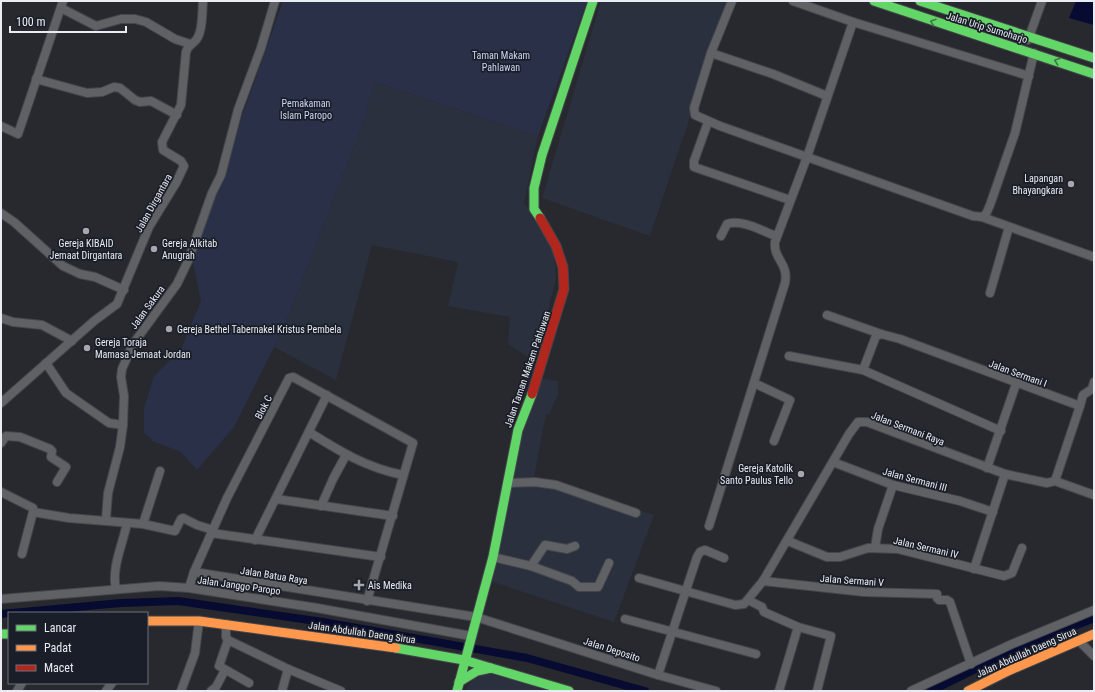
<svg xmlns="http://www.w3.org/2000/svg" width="1095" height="692" font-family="'Roboto Condensed',sans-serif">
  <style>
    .built { fill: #2b303e }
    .green { fill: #293047 }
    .water { fill: #080b31 }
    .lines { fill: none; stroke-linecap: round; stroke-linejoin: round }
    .canal { stroke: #080b31; stroke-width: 8 }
    .street-casing { stroke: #44464b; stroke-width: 10 }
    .fast-casing { stroke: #44464b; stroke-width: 11 }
    .slow-casing { stroke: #44464b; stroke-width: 11 }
    .jam-casing { stroke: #44464b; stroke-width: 11 }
    .street { stroke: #5f6165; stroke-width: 8 }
    .fast { stroke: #63d668; stroke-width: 9 }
    .slow { stroke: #ff974d; stroke-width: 9 }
    .jam { stroke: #b3261e; stroke-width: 9 }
    .oneway { stroke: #3e7a48 }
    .poi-dot { fill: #a5a8ae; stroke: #1a1e28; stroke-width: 1.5 }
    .labels { text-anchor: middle; stroke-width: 3.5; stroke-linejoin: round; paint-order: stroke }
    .street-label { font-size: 10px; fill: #e9ecf3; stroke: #1a1e28 }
    .park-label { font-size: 10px; fill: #cad5f3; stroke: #1a1e28 }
    .poi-label { font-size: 10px; fill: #e9ecf3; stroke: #1a1e28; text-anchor: start }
  </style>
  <rect width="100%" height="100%" fill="#28292e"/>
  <g class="built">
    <path d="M601 1H729L650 236 542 198Z"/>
    <path d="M375 82 538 136 524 203 538 221 554 254 556 278 542 335 533 360 508 344 510 317 448 306 458 262 372 245 336 380 274 347 284 327 361 129Z"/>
    <path d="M538 378 558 381V394L549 415 546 414 534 477 654 515 614 622 490 581 522 426Z"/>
    <path d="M487 673 555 691H465L472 680Z"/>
  </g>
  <path class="green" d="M283 1H587L538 136 375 82 361 129 284 327 234 427 197 470 181 452 152 441 151 438 144 433V408L154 376 181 349 201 301 192 258Z"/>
  <path class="water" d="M1076 1H1094V25L1069 18Z"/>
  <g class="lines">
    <g class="canal">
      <path d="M12 613 121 603 178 601 323 622 527 658 645 691"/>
      <path d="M1 614 9 613"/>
      <path d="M931 691 1010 652 1094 618"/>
    </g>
    <defs>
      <g id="street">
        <path d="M732 1 711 53 694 108 695 115 720 126 807 157 853 22"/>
        <path d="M793 1 853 22 1029 76"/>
        <path d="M61 8 96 26 121 19H135L146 22 175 39 190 44"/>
        <path d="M1028 40 1042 1"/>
        <path d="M711 53 773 74 827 96"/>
        <path d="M36 79 87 93 102 92 114 87 120 88 135 100 140 102 151 101 177 115"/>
        <path d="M708 122 694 161V167L790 200"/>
        <path d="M1 126 18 134 63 1"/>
        <path d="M1 213 14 222 63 266 80 274 95 277 124 290"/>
        <path d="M982 217 1094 257"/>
        <path d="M721 236 727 224C742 219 762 231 776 236"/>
        <path d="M990 293 1009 227"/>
        <path d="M827 315 881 334"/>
        <path d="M1 318 13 322 42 325 72 341"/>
        <path d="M789 356 863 370 876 336 881 334 900 339 1080 406 1055 481"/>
        <path d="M46 363 66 393 109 423 123 425"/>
        <path d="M863 370 1001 431"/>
        <path d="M754 383 790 400 774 441"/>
        <path d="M1 403 94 321 117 304 149 227 176 183 184 166 181 161 163 150 162 142 181 105 186 52C188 44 195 44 198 37 203 28 202 12 203 1"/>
        <path d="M1080 406 1083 395 1092 389 1094 382"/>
        <path d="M309 432C339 451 367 468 403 475"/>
        <path d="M1 443 6 436 20 437 50 449 52 451 51 457 66 467 57 482"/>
        <path d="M833 462 893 485 960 501 993 512"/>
        <path d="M987 468 1016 384"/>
        <path d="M508 483 535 482 556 485 636 513"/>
        <path d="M1 492 33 508V512"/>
        <path d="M276 499 393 516"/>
        <path d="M321 506 333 479 346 455"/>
        <path d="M106 519 108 493 120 447 123 425 124 396 121 377 122 369 133 344 177 284 188 261 212 193 221 175 238 110 261 48 275 1"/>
        <path d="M143 524 160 471"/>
        <path d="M709 526 785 283C789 263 773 259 775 242L807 157 973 216 982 217 986 214 990 205 1015 133 1034 53"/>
        <path d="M211 533 381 557"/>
        <path d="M255 540 327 395"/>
        <path d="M788 541 827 557H840L868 548 898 549 1004 576 1012 573 1022 548"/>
        <path d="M875 548 878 529 893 485"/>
        <path d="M22 554 33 512 69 518 143 524 175 531 181 519 183 518 197 525 213 530"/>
        <path d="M493 557 531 566 572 581 579 587H598L609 563"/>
        <path d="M531 566 545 545 567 549 575 546"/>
        <path d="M974 569 1005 474"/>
        <path d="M194 572 227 498 289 378 293 377 413 443 367 601"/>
        <path d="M639 578 735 605 744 604 763 581 849 434 858 422H867L1005 474 1047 483 1055 481 1094 495"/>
        <path d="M763 581 864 592 937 594V598L939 600H947L950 602 971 664"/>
        <path d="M189 588 194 572 476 617 658 675 716 691"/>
        <path d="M116 589C111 568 123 544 127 523"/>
        <path d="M1 599 159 586 189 588 317 608 471 636"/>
        <path d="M748 600 762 607 764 612 798 627 831 636 817 691"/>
        <path d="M625 619 756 654"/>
        <path d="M226 624V637L228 640 288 669 341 691"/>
        <path d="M228 640 219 666 249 683"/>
        <path d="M1079 641 1094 656"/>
        <path d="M658 675 697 557 700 552 705 550 724 558"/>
        <path d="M17 691 22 683"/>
        <path d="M106 691 112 683"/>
        <path d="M181 691 195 653 199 621"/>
        <path d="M211 691 216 687 225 670"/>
        <path d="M282 691 288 669"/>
        <path d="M779 691 798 627"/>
        <path d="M911 691 1012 644 1094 610"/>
      </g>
      <g id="fast">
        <path d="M874 1 1094 74"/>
        <path d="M920 1 1094 58"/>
        <path d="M540 218 534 209V188L542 155 593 1"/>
        <path d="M1 634H9"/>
        <path d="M396 648 464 660 569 691"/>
        <path d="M459 682 477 671 491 668"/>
        <path d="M457 691 493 557 518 430 532 394"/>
      </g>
      <g id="slow">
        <path d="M147 621H199L396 648"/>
        <path d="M968 691 1008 671 1094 634"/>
      </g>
      <path id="jam" d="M532 394 564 289 563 267 556 246 540 218"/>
    </defs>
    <use href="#street" class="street-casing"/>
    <use href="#fast" class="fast-casing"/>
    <use href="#slow" class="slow-casing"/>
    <use href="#jam" class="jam-casing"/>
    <use href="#street" class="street"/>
    <use href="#fast" class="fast"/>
    <use href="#slow" class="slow"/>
    <use href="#jam" class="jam"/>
  </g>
  <defs><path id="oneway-chevron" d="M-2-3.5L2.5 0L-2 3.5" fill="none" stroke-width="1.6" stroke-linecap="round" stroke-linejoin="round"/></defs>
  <g class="oneway">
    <use href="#oneway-chevron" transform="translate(933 22) rotate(-161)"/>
    <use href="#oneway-chevron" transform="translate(1057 61) rotate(-161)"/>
  </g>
  <g class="poi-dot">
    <circle cx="1071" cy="184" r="4"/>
    <circle cx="86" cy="231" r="4"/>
    <circle cx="154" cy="249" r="4"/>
    <circle cx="169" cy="329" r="4"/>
    <circle cx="87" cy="348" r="4"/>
    <circle cx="801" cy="474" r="4"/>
    <path d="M357 579h4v4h4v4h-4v4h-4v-4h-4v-4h4z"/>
  </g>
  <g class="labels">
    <g class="street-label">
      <text transform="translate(987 27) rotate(17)" y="4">Jalan Urip Sumoharjo</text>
      <text transform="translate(153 203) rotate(-61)" y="4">Jalan Dirgantara</text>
      <text transform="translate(147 307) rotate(-54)" y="4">Jalan Sakura</text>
      <text transform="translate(527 369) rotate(-71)" y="4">Jalan Taman Makam Pahlawan</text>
      <text transform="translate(1018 373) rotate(20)" y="4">Jalan Sermani I</text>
      <text transform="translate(263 407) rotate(-63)" y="4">Blok C</text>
      <text transform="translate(908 428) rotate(21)" y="4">Jalan Sermani Raya</text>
      <text transform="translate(915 479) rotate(15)" y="4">Jalan Sermani III</text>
      <text transform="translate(926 547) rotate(13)" y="4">Jalan Sermani IV</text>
      <text transform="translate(274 575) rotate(9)" y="4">Jalan Batua Raya</text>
      <text transform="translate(852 580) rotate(4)" y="4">Jalan Sermani V</text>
      <text transform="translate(239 585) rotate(8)" y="4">Jalan Janggo Paropo</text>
      <text transform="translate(362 632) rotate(8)" y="4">Jalan Abdullah Daeng Sirua</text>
      <text transform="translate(612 649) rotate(18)" y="4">Jalan Deposito</text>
      <text transform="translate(1026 652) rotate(-24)" y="4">Jalan Abdullah Daeng Sirua</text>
    </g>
    <g class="park-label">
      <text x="501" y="59">Taman Makam<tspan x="501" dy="12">Pahlawan</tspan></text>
      <text x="306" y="107">Pemakaman<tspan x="306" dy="12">Islam Paropo</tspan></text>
    </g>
    <g class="poi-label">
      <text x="1063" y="182" text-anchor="end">Lapangan<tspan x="1063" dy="12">Bhayangkara</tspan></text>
      <text x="86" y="247" text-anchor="middle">Gereja KIBAID<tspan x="86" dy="12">Jemaat Dirgantara</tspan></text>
      <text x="162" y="247">Gereja Alkitab<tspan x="162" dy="12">Anugrah</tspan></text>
      <text x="177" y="333">Gereja Bethel Tabernakel Kristus Pembela</text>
      <text x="95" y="346">Gereja Toraja<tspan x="95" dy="12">Mamasa Jemaat Jordan</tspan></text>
      <text x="793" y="472" text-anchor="end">Gereja Katolik<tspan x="793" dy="12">Santo Paulus Tello</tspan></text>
      <text x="368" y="589">Ais Medika</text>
    </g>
  </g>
  <rect width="1095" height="692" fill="none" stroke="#e9ecf3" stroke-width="4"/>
  <rect x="8" y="612" width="140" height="72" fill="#1a1e28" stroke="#6d7079"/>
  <rect x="16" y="625" width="20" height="6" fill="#63d668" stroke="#6d7079"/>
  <text x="44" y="632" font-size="12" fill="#e9ecf3">Lancar</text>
  <rect x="16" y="645" width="20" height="6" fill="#ff974d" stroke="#6d7079"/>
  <text x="44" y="652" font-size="12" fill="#e9ecf3">Padat</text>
  <rect x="16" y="665" width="20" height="6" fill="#b3261e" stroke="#6d7079"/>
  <text x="44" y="672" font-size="12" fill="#e9ecf3">Macet</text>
  <path d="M10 26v6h116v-6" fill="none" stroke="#e9ecf3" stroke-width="2"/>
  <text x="16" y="26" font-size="12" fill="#e9ecf3" stroke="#1a1e28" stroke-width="3" paint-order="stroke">100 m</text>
</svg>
